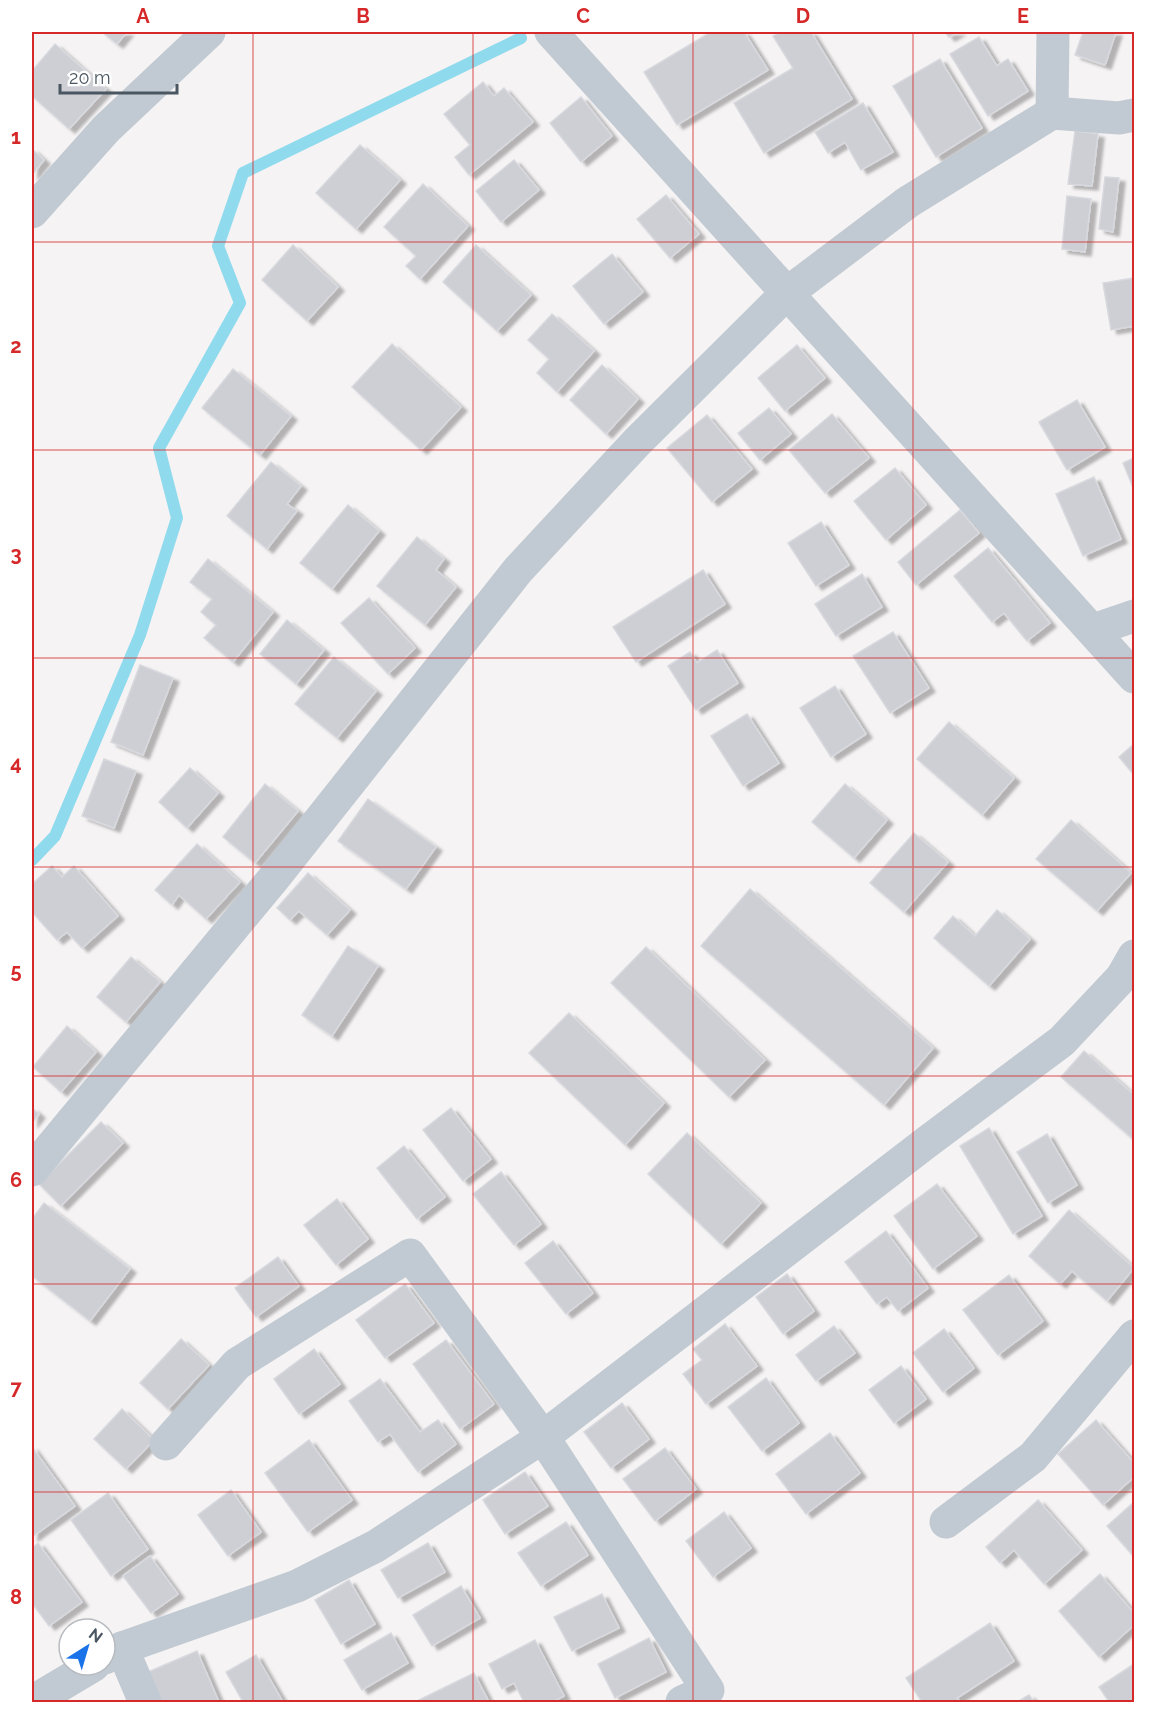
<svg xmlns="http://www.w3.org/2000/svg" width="1166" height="1734" font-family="Raleway,sans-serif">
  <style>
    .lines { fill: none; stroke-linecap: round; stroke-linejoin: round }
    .stream { stroke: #90daee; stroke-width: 12 }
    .building { fill: #cdcfd5; stroke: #d7d9de; stroke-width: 1.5; filter: url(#shadow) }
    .street { stroke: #c1cad2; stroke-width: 33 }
    .grid { fill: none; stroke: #d62828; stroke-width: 1.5; stroke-opacity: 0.55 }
    .neatline { fill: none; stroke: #d62828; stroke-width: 2 }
    .grid-label { font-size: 20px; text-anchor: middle; font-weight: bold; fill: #d62828 }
  </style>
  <defs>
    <filter id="shadow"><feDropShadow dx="6" dy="4" stdDeviation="1.5" flood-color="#0004"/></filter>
  </defs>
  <rect width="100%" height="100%" fill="#f5f3f3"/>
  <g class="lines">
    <path class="stream" d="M32 860 55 836 140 635 177 518 159 448 240 303 218 246 243 173 521 38"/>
  </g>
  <g class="building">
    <path d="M102 32H127L117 44Z"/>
    <path d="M711 32H744L768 70 677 125 644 72Z"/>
    <path d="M781 32H811L852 99 764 153 734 103 793 68 773 36Z"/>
    <path d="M945 32H958L949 37Z"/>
    <path d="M1083 32H1116L1105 65 1075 55Z"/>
    <path d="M979 37 997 66 1008 59 1028 91 988 116 950 54Z"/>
    <path d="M55 44 106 89 69 129 32 96V71Z"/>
    <path d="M940 59 982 128 936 157 893 86Z"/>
    <path d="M483 82 494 96 504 88 533 122 469 175 455 157 470 145 444 114Z"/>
    <path d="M581 97 612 136 581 162 550 123Z"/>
    <path d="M863 103 893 152 861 170 845 142 828 153 815 132Z"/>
    <path d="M1075 131 1098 134 1092 186 1068 184Z"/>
    <path d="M360 145 400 180 356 229 316 193Z"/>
    <path d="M32 149 44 160 32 175Z"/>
    <path d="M514 160 539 190 501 222 476 191Z"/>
    <path d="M1105 177 1119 178 1113 232 1099 229Z"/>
    <path d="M423 184 468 226 420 279 406 266 416 256 384 227Z"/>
    <path d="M666 195 699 234 670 258 637 219Z"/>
    <path d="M1067 196 1091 199 1085 252 1062 249Z"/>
    <path d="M293 245 338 287 307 321 262 280Z"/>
    <path d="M476 245 531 295 497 331 443 282Z"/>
    <path d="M612 254 643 292 604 324 573 286Z"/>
    <path d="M1134 278V326L1111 330 1103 283Z"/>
    <path d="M552 314 594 351 557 392 537 373 549 359 528 340Z"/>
    <path d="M392 344 461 407 421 450 352 387Z"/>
    <path d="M797 345 825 378 785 411 758 378Z"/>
    <path d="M602 365 638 399 606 434 570 400Z"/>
    <path d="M233 369 291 416 260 455 202 408Z"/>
    <path d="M1077 400 1105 447 1067 470 1039 422Z"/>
    <path d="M769 408 791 434 760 460 738 433Z"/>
    <path d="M832 414 869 458 825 493 789 450Z"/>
    <path d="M707 415 752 469 712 502 667 448Z"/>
    <path d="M1134 458V490L1123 463Z"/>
    <path d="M271 462 301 486 287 504 297 511 267 549 227 516Z"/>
    <path d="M895 468 926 505 886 540 854 501Z"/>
    <path d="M1094 477 1121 539 1083 556 1056 494Z"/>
    <path d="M348 505 379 531 332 589 300 563Z"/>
    <path d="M960 510 979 533 916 585 898 562Z"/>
    <path d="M821 522 849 565 816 586 788 543Z"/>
    <path d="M417 537 444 559 436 570 456 587 425 625 377 586Z"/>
    <path d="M988 548 1050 623 1027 641 1004 613 992 622 954 576Z"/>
    <path d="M208 559 273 612 233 662 204 638 216 625 201 612 212 599 190 582Z"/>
    <path d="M703 570 725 604 636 662 613 627Z"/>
    <path d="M862 574 882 607 836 636 815 604Z"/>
    <path d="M369 598 415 648 388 674 341 623Z"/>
    <path d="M287 620 324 650 296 684 260 654Z"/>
    <path d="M893 632 929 688 890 713 853 656Z"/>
    <path d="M717 650 738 683 696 710 668 666 690 652 697 663Z"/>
    <path d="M334 657 376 691 337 738 295 704Z"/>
    <path d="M140 665 173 678 143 755 111 742Z"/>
    <path d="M835 686 866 734 831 757 800 708Z"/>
    <path d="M747 714 779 763 743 786 711 736Z"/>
    <path d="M949 722 1014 778 982 815 917 759Z"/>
    <path d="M1134 744V775L1119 757Z"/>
    <path d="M104 759 136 771 114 828 82 816Z"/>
    <path d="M190 768 218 793 187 828 159 802Z"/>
    <path d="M265 784 298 811 255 863 223 837Z"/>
    <path d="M845 784 887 820 854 858 812 822Z"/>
    <path d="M368 799 436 847 406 889 338 841Z"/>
    <path d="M1071 820 1131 873 1097 911 1036 859Z"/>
    <path d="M914 833 948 862 904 912 870 883Z"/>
    <path d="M197 844 240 882 206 919 179 895 172 905 155 890Z"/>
    <path d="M52 866 62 877 74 866 118 916 82 948 67 932 57 940 32 912V884Z"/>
    <path d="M308 873 350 910 327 935 299 911 290 920 277 908Z"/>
    <path d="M750 889 933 1048 884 1105 701 946Z"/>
    <path d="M997 910 1030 939 989 986 934 938 953 916 975 936Z"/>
    <path d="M348 946 378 966 332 1036 302 1015Z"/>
    <path d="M646 947 765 1060 729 1097 611 983Z"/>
    <path d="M131 957 160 982 126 1022 97 997Z"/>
    <path d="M569 1013 664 1103 625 1145 529 1053Z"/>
    <path d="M67 1026 96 1052 61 1092 33 1067Z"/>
    <path d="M1084 1051 1134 1095V1140L1061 1077Z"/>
    <path d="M32 1108 39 1114 32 1123Z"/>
    <path d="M451 1108 491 1159 463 1181 423 1130Z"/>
    <path d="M101 1122 123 1143 61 1206 39 1184Z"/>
    <path d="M989 1128 1042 1216 1013 1234 960 1146Z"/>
    <path d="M687 1133 761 1203 721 1244 648 1174Z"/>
    <path d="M1047 1134 1077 1185 1048 1203 1017 1152Z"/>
    <path d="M404 1146 445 1197 417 1219 377 1168Z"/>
    <path d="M501 1172 541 1224 514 1245 473 1194Z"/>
    <path d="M937 1184 977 1236 933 1269 894 1216Z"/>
    <path d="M337 1199 368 1239 336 1265 304 1225Z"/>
    <path d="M44 1203 130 1269 90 1321 32 1276V1219Z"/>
    <path d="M1069 1210 1134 1268 1107 1301 1072 1271 1060 1284 1029 1256Z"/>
    <path d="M886 1231 928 1288 898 1311 887 1297 877 1304 845 1262Z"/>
    <path d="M553 1241 593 1293 566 1314 525 1263Z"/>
    <path d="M278 1257 299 1286 256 1317 235 1288Z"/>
    <path d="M787 1274 814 1311 783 1334 756 1297Z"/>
    <path d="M1009 1275 1043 1321 998 1355 963 1310Z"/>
    <path d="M405 1284 434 1323 385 1358 356 1320Z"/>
    <path d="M725 1324 757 1366 706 1404 683 1374 702 1360 693 1349Z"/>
    <path d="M834 1326 855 1353 816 1381 796 1355Z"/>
    <path d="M944 1329 974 1368 943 1392 913 1353Z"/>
    <path d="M181 1339 209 1365 168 1409 140 1383Z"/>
    <path d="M446 1340 494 1404 460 1429 413 1364Z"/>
    <path d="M314 1349 340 1384 299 1414 274 1379Z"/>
    <path d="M901 1366 926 1399 894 1423 869 1390Z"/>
    <path d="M766 1378 799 1423 762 1451 728 1407Z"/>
    <path d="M380 1379 420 1432 438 1420 456 1444 418 1472 390 1434 378 1442 349 1401Z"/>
    <path d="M622 1403 649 1439 611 1468 584 1432Z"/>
    <path d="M122 1409 154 1440 126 1469 94 1439Z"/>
    <path d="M1096 1420 1134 1463V1477L1103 1505 1058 1454Z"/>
    <path d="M830 1433 860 1473 806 1514 776 1474Z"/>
    <path d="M309 1440 352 1500 308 1532 265 1473Z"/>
    <path d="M32 1447 75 1506 32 1537Z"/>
    <path d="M665 1448 696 1489 655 1521 623 1479Z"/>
    <path d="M525 1472 548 1506 505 1534 483 1500Z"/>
    <path d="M231 1490 261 1532 228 1556 198 1515Z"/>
    <path d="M108 1493 148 1549 111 1576 71 1520Z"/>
    <path d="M1038 1500 1082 1550 1044 1584 1014 1550 1000 1563 986 1547Z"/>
    <path d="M1134 1502V1557L1107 1526Z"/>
    <path d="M724 1512 751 1548 713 1577 686 1541Z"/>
    <path d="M566 1522 588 1555 541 1586 518 1553Z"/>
    <path d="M38 1543 82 1602 49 1626 32 1603V1548Z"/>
    <path d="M428 1543 445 1572 398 1598 381 1570Z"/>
    <path d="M150 1556 178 1594 151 1613 123 1576Z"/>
    <path d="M1100 1574 1134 1613V1625L1099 1657 1059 1611Z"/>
    <path d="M349 1580 375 1624 341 1644 315 1600Z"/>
    <path d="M461 1586 480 1618 432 1646 413 1615Z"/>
    <path d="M602 1594 619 1628 572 1651 554 1617Z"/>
    <path d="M990 1623 1014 1661 957 1698 960 1702H922L906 1678Z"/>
    <path d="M391 1633 408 1663 362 1690 344 1660Z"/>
    <path d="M649 1638 666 1672 615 1698 598 1664Z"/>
    <path d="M535 1640 564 1696 552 1702H524L514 1683 502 1689 489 1664Z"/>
    <path d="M197 1651 219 1702H161L148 1672Z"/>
    <path d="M256 1655 283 1702H243L226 1672Z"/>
    <path d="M1134 1664V1702H1109L1099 1687Z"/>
    <path d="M474 1673 489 1702H415Z"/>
    <path d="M1029 1695 1034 1702H1017Z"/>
  </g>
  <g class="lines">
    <g class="street">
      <path d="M551 32 1134 677"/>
      <path d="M1052 113 1053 32"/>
      <path d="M32 212 106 129 209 32"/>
      <path d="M1093 630 1134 616"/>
      <path d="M32 1170 274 878 518 570 637 442 786 294 908 202 1052 113 1119 118 1134 115"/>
      <path d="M166 1444 237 1364 410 1255 543 1437 708 1690 682 1702"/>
      <path d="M946 1522 1033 1457 1134 1336"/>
      <path d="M122 1648 145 1702"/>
      <path d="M105 1658 122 1648 297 1586 376 1546 543 1437 927 1142 1062 1041 1122 977 1134 956"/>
      <path d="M32 1702 94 1665"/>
    </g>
  </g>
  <path class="grid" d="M253 32V1702M473 32V1702M693 32V1702M913 32V1702M32 242H1134M32 450H1134M32 658H1134M32 867H1134M32 1076H1134M32 1284H1134M32 1492H1134"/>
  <rect width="1166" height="1734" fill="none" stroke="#ffffff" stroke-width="66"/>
  <g transform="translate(87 1647) rotate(37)"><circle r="28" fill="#ffffff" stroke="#b7bbc0" stroke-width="1.5"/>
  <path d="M0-4.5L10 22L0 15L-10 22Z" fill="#1a73e8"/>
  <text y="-9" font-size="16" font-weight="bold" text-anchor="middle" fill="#4a5661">N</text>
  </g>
  <path d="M60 84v9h117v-9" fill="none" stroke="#4a5661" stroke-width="3"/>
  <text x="69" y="84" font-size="18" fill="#4a5661" stroke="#ffffff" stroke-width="4.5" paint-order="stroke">20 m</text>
  <rect x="33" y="33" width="1100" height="1668" class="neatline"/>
  <g class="grid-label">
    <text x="143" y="23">A</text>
    <text x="363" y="23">B</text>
    <text x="583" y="23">C</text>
    <text x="803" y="23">D</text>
    <text x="1023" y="23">E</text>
    <text x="16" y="144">1</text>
    <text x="16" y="353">2</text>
    <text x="16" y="561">3</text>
    <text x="16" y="770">4</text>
    <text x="16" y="978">5</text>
    <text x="16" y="1187">6</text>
    <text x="16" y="1395">7</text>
    <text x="16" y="1604">8</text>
  </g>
</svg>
